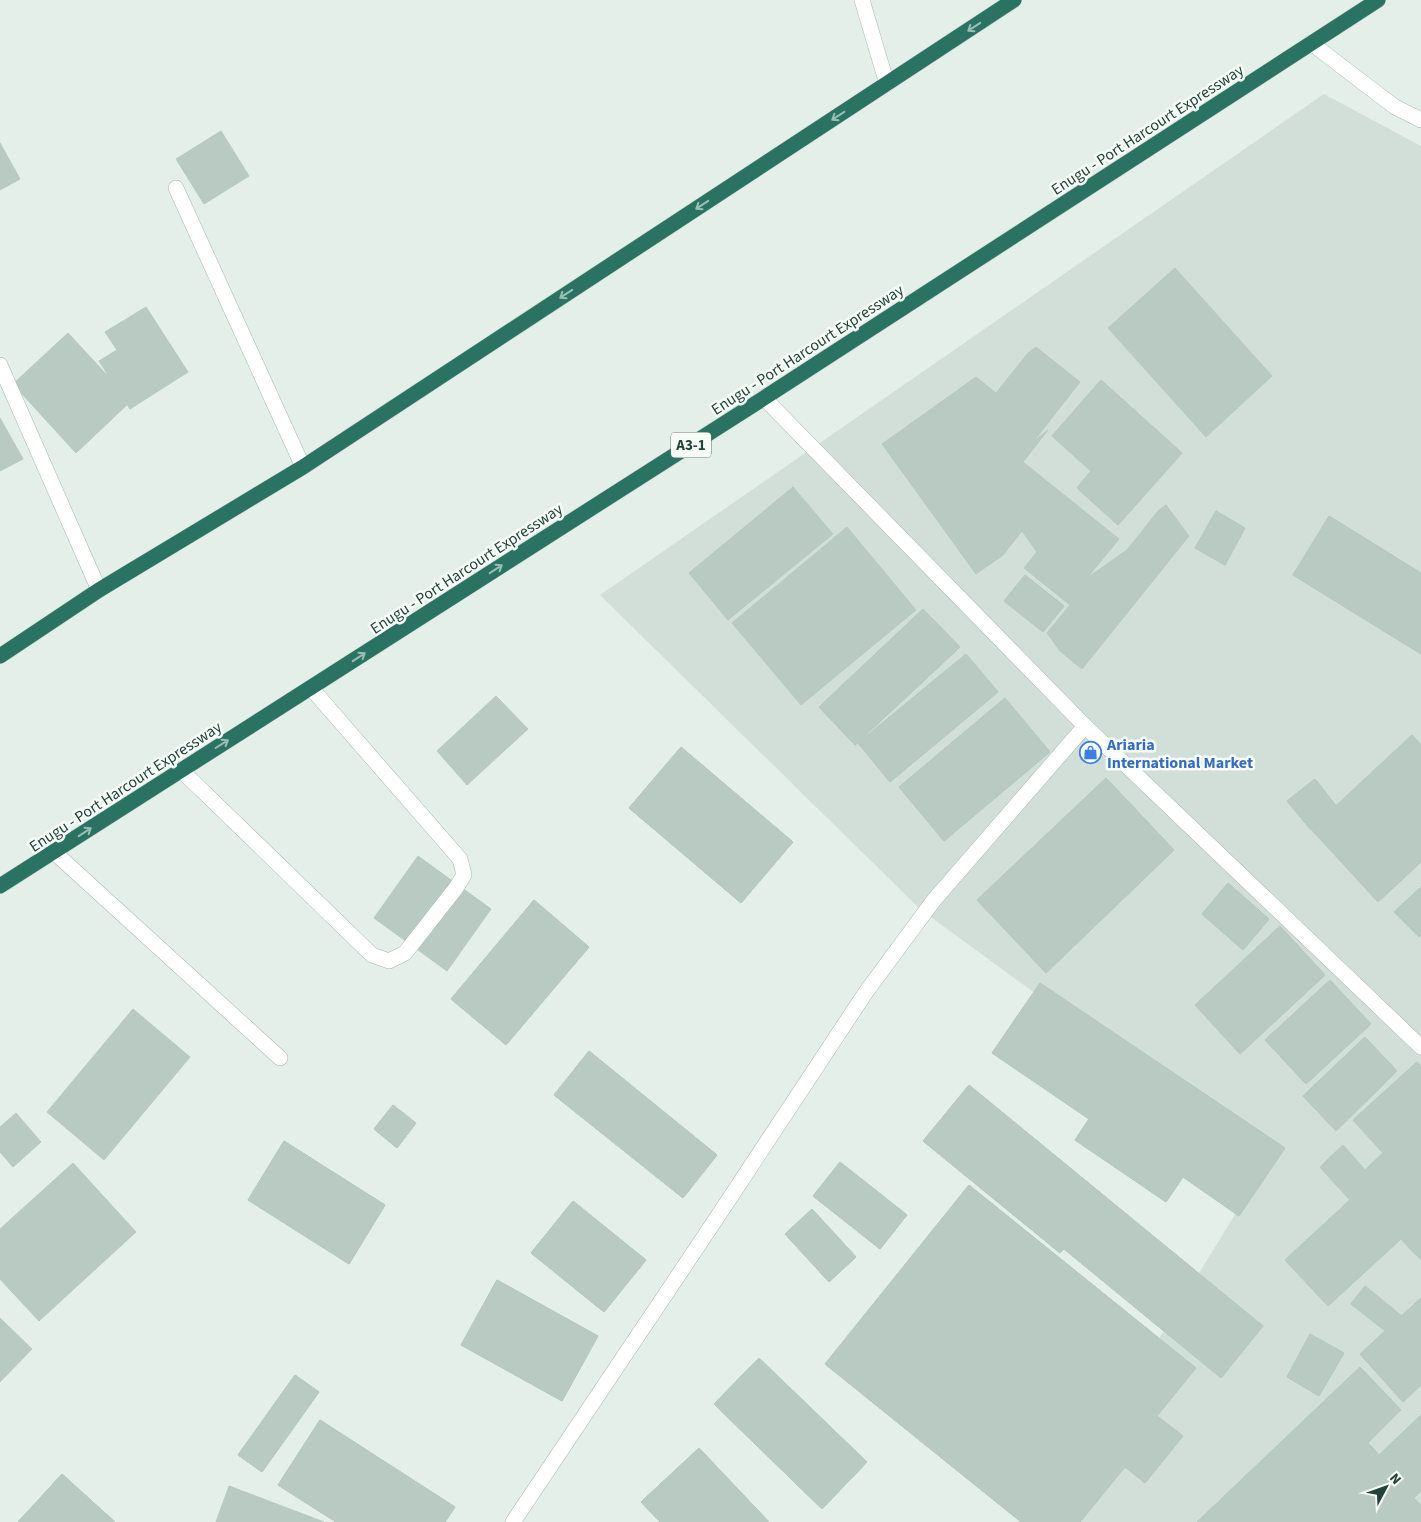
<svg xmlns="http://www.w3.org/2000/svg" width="1421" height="1522" font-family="'Source Sans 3',sans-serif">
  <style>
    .built { fill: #d2dfd9 }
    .building { fill: #b9cac3; stroke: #b6cac1 }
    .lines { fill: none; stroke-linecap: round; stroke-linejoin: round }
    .lane-casing { stroke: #a6b8b2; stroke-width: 16 }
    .street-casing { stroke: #a6b8b2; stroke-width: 16 }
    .highway-casing { stroke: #c1cac8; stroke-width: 16 }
    .lane { stroke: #fff; stroke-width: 15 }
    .street { stroke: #fff; stroke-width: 15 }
    .highway { stroke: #2a7362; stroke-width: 15 }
    .oneway { stroke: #9abeb4 }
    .labels { text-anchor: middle; stroke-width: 5; stroke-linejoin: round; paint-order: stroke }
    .shield { fill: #f6fbf8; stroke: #617a73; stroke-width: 1 }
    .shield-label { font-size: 15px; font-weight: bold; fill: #21433a }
    .street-label { font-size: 16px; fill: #21433a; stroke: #f6fbf8 }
    .shop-label { font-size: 16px; font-weight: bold; fill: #366cbe; stroke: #f6fbf8; text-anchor: start }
  </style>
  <rect width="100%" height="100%" fill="#e4efea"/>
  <path class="built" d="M1324 94 1421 146V1522H1047L1267 1162 921 910 600 595Z"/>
  <g class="building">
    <path d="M221 131 249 176 204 204 176 159Z"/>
    <path d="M0 143 20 179 0 190Z"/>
    <path d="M1175 268 1272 376 1206 437 1108 328Z"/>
    <path d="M146 307 188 372 130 409 99 361 117 350 105 332Z"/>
    <path d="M68 333 131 401 76 453 13 384Z"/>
    <path d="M1036 347 1080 382 1033 442 1048 430 1023 462 1119 539 1087 578 1127 550 1158 511 1166 505 1189 536 1082 669 1060 651 1047 633 1070 605 1024 568 1037 552 1022 531 1003 555 976 574 882 444 976 377 996 393 1028 353Z"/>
    <path d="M1101 380 1182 453 1118 525 1077 488 1091 471 1052 436Z"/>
    <path d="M1101 380 1182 453 1118 525 1077 488 1091 471 1052 436Z"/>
    <path d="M0 418 23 459 0 471Z"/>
    <path d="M793 487 833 534 728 620 689 573Z"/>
    <path d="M1216 511 1245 528 1225 565 1195 548Z"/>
    <path d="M1216 511 1245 528 1225 565 1195 548Z"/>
    <path d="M1329 516 1421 573V654L1293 575Z"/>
    <path d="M1329 516 1421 573V654L1293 575Z"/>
    <path d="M847 527 916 610 801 705 732 623Z"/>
    <path d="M1025 575 1064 606 1043 632 1004 601Z"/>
    <path d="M1025 575 1064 606 1043 632 1004 601Z"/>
    <path d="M923 609 960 647 855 745 819 707Z"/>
    <path d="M923 609 960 647 855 745 819 707Z"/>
    <path d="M966 654 998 692 890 782 858 743Z"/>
    <path d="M966 654 998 692 890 782 858 743Z"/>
    <path d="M496 696 528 729 467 785 437 751Z"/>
    <path d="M1005 698 1050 752 944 841 899 787Z"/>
    <path d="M1005 698 1050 752 944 841 899 787Z"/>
    <path d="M1412 735 1421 745V862L1378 902 1311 829Z"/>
    <path d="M1412 735 1421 745V862L1378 902 1311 829Z"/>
    <path d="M681 747 793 842 741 903 629 808Z"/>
    <path d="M681 747 793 842 741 903 629 808Z"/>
    <path d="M1106 778 1174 850 1046 973 977 900Z"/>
    <path d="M1106 778 1174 850 1046 973 977 900Z"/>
    <path d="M1315 779 1338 808 1311 830 1287 801Z"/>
    <path d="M1315 779 1338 808 1311 830 1287 801Z"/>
    <path d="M418 856 491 909 447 971 374 918Z"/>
    <path d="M1228 883 1269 919 1243 950 1202 914Z"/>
    <path d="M1228 883 1269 919 1243 950 1202 914Z"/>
    <path d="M1421 887V935L1419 937 1394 912Z"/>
    <path d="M1421 887V935L1419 937 1394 912Z"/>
    <path d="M534 900 589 947 506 1045 451 999Z"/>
    <path d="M534 900 589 947 506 1045 451 999Z"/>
    <path d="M1280 926 1325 975 1240 1054 1195 1005Z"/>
    <path d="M1280 926 1325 975 1240 1054 1195 1005Z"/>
    <path d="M1330 980 1371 1024 1306 1084 1265 1040Z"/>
    <path d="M1330 980 1371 1024 1306 1084 1265 1040Z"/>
    <path d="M1040 983 1285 1148 1239 1216 1183 1177 1166 1202 1075 1140 1089 1119 992 1053Z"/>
    <path d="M1040 983 1285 1148 1239 1216 1183 1177 1166 1202 1075 1140 1089 1119 992 1053Z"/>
    <path d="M133 1009 190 1057 104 1160 47 1112Z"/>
    <path d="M1365 1037 1397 1071 1336 1131 1303 1096Z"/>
    <path d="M1365 1037 1397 1071 1336 1131 1303 1096Z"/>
    <path d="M589 1051 717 1155 683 1198 554 1095Z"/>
    <path d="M589 1051 717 1155 683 1198 554 1095Z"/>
    <path d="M1417 1062 1421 1067V1260L1401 1239 1328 1306 1285 1260 1350 1200 1320 1167 1343 1145 1365 1170 1383 1153 1353 1120Z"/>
    <path d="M1417 1062 1421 1067V1260L1401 1239 1328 1306 1285 1260 1350 1200 1320 1167 1343 1145 1365 1170 1383 1153 1353 1120Z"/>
    <path d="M969 1085 1263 1326 1221 1378 1064 1249 1060 1253 923 1141Z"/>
    <path d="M969 1085 1263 1326 1221 1378 1064 1249 1060 1253 923 1141Z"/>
    <path d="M393 1105 416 1123 397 1148 374 1129Z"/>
    <path d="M393 1105 416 1123 397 1148 374 1129Z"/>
    <path d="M16 1113 41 1142 13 1167 0 1152V1127Z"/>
    <path d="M284 1141 385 1205 349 1264 248 1200Z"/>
    <path d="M284 1141 385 1205 349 1264 248 1200Z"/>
    <path d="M840 1162 907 1215 880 1249 813 1196Z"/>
    <path d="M840 1162 907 1215 880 1249 813 1196Z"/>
    <path d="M73 1163 136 1232 39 1321 0 1279V1229Z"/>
    <path d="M969 1185 1196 1368 1157 1416 1183 1436 1145 1483 1125 1467 1080 1522H1021L825 1364Z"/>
    <path d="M969 1185 1196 1368 1157 1416 1183 1436 1145 1483 1125 1467 1080 1522H1021L825 1364Z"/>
    <path d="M573 1201 646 1260 604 1312 531 1253Z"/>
    <path d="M573 1201 646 1260 604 1312 531 1253Z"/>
    <path d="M812 1209 856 1257 829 1282 785 1234Z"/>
    <path d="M812 1209 856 1257 829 1282 785 1234Z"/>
    <path d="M497 1280 598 1336 562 1401 461 1345Z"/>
    <path d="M497 1280 598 1336 562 1401 461 1345Z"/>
    <path d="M1365 1286 1403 1317 1389 1334 1351 1304Z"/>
    <path d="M1365 1286 1403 1317 1389 1334 1351 1304Z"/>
    <path d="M1421 1298V1385L1403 1402 1360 1354Z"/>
    <path d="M1421 1298V1385L1403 1402 1360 1354Z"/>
    <path d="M0 1318 32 1349 0 1382Z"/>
    <path d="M1310 1334 1344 1353 1319 1396 1287 1377Z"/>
    <path d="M1310 1334 1344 1353 1319 1396 1287 1377Z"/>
    <path d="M759 1358 867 1462 822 1509 714 1404Z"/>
    <path d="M759 1358 867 1462 822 1509 714 1404Z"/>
    <path d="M1360 1367 1401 1410 1368 1443 1379 1455 1421 1415V1491L1414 1498 1421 1505V1522H1197Z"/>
    <path d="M1360 1367 1401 1410 1368 1443 1379 1455 1421 1415V1491L1414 1498 1421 1505V1522H1197Z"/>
    <path d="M295 1375 319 1392 262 1472 238 1455Z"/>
    <path d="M295 1375 319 1392 262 1472 238 1455Z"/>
    <path d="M320 1420 455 1507 445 1522H336L278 1485Z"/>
    <path d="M320 1420 455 1507 445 1522H336L278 1485Z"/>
    <path d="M699 1448 769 1522H660L641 1502Z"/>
    <path d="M699 1448 769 1522H660L641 1502Z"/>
    <path d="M62 1474 115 1522H18Z"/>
    <path d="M62 1474 115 1522H18Z"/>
    <path d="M229 1486 324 1522H216Z"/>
  </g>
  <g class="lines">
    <defs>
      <g id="lane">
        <path d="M176 188 303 467"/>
        <path d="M0 365 99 590"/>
        <path d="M181 770 372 955 389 961 405 953 456 888 464 875 460 859 311 688"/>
        <path d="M54 852 280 1058"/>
      </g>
      <g id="street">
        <path d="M862 0 887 84"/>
        <path d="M1311 43 1395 107 1421 120"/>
        <path d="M764 398 1085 726 1421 1047"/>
        <path d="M513 1522 712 1225 866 992 934 900 1085 726"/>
      </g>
      <g id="highway">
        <path d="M0 656 99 590 303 467 1014 0"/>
        <path d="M0 886 764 398 1378 0"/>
      </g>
    </defs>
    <use href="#lane" class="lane-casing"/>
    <use href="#street" class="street-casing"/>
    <use href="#highway" class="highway-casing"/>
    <use href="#lane" class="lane"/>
    <use href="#street" class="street"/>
    <use href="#highway" class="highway"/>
  </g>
  <defs><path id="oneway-shaft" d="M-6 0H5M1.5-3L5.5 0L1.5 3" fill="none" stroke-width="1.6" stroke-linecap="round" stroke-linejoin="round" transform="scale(1.25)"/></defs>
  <g class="oneway">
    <use href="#oneway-shaft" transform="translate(974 27) rotate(147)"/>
    <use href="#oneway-shaft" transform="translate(838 116) rotate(147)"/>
    <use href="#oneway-shaft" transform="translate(702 205) rotate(147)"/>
    <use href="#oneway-shaft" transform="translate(566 294) rotate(147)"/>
    <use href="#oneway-shaft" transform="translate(496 569) rotate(-33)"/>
    <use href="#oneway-shaft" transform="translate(359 657) rotate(-33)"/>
    <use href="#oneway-shaft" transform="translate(222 744) rotate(-32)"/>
    <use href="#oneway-shaft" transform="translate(85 832) rotate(-33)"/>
  </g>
  <defs>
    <symbol id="shop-ring" viewBox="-11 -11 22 22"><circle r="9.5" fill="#f6fbf8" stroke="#3f7fe0" stroke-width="1.5"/><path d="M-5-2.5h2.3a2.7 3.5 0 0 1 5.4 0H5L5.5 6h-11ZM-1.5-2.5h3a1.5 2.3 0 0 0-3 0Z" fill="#3f7fe0"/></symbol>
  </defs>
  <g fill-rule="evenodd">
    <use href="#shop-ring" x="1078" y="740" width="25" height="25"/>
  </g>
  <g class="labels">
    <rect class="shield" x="671" y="432.5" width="40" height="25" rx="4"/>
    <g class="shield-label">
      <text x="691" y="450">A3-1</text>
    </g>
    <g class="street-label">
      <text transform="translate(1147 129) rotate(-33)" y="6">Enugu - Port Harcourt Expressway</text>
      <text transform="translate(807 349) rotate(-33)" y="6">Enugu - Port Harcourt Expressway</text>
      <text transform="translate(466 568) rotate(-33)" y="6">Enugu - Port Harcourt Expressway</text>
      <text transform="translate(125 786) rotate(-33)" y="6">Enugu - Port Harcourt Expressway</text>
    </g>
    <g class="shop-label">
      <text x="1107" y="750">Ariaria<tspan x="1107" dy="18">International Market</tspan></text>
    </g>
  </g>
  <g transform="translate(1386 1487) rotate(49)" stroke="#f6fbf8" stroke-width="4" paint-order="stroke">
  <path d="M0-4L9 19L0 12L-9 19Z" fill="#21433a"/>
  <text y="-8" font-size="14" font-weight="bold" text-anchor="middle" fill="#21433a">N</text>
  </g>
</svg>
